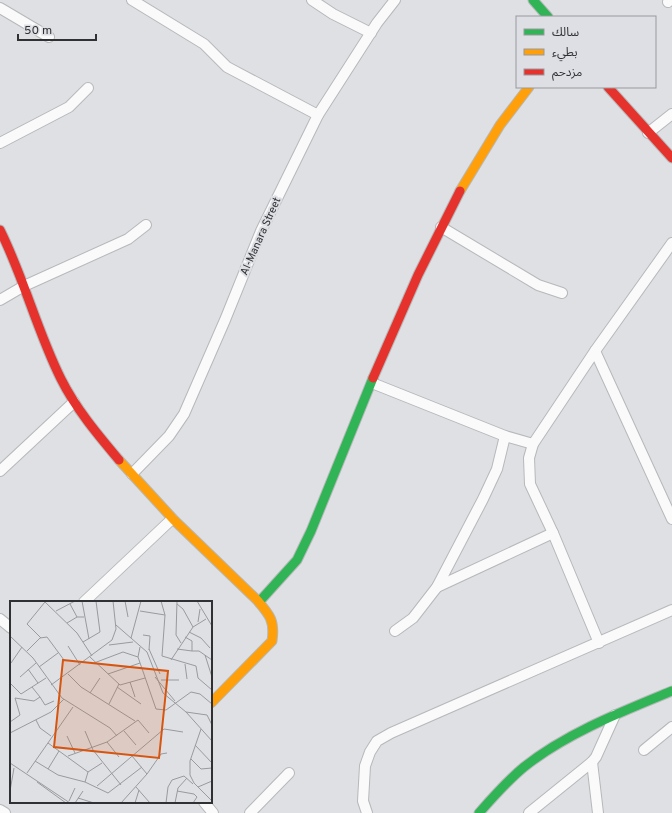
<svg xmlns="http://www.w3.org/2000/svg" width="672" height="813" font-family="Overpass,'Noto Sans Arabic',sans-serif">
  <style>
    .lines { fill: none; stroke-linecap: round; stroke-linejoin: round }
    .street-casing { stroke: #b6b8ba; stroke-width: 12 }
    .fast-casing { stroke: #b6b8ba; stroke-width: 11 }
    .slow-casing { stroke: #b6b8ba; stroke-width: 11 }
    .jam-casing { stroke: #b6b8ba; stroke-width: 11 }
    .street { stroke: #fafafb; stroke-width: 10 }
    .fast { stroke: #30b455; stroke-width: 9 }
    .slow { stroke: #ff9f0a; stroke-width: 9 }
    .jam { stroke: #e5322d; stroke-width: 9 }
    .labels { text-anchor: middle; stroke-width: 4; stroke-linejoin: round; paint-order: stroke }
    .street-label { font-size: 11px; fill: #303133; stroke: #dddfe4 }
    .inset-road { fill: none; stroke: #989a9d; stroke-width: 1 }
    .view { fill: #d65510; fill-opacity: 0.15; stroke: #d65510; stroke-width: 2 }
    .inset-edge { fill: none; stroke: #303133; stroke-width: 2 }
  </style>
  <rect width="100%" height="100%" fill="#dee0e3"/>
  <g class="lines">
    <defs>
      <g id="street">
        <path d="M132 0 204 44 227 67 318 115"/>
        <path d="M312 0 333 14 371 33"/>
        <path d="M668 2 671 0"/>
        <path d="M0 8 49 37"/>
        <path d="M648 133 672 114"/>
        <path d="M0 143 69 107 88 88"/>
        <path d="M441 227 538 285 562 293"/>
        <path d="M0 300 24 286 128 239 146 225"/>
        <path d="M595 351 672 519"/>
        <path d="M372 383 505 436 533 444"/>
        <path d="M0 471 74 402"/>
        <path d="M132 474 169 436 184 414 225 320 261 231 318 115 377 23 395 0"/>
        <path d="M437 587 553 533"/>
        <path d="M84 602 172 519"/>
        <path d="M0 619 11 628"/>
        <path d="M395 631 413 618 437 587 483 499 497 469 505 436"/>
        <path d="M599 643 553 533 530 484 529 458 533 444 595 351 672 243"/>
        <path d="M644 750 672 727"/>
        <path d="M592 762 598 813"/>
        <path d="M204 802 213 813"/>
        <path d="M0 810 5 813"/>
        <path d="M250 813 289 773"/>
        <path d="M367 813 363 801 365 766 370 752 377 741 391 733 672 610"/>
        <path d="M529 813 592 762 596 757 615 715"/>
      </g>
      <g id="fast">
        <path d="M533 0 548 17"/>
        <path d="M259 602 297 560 311 531 373 378"/>
        <path d="M479 813C493 797 507 781 524 767 567 733 621 712 672 691"/>
      </g>
      <g id="slow">
        <path d="M460 191 500 125 529 87"/>
        <path d="M119 460 174 520 257 600C270 615 275 621 272 641L211 703"/>
      </g>
      <g id="jam">
        <path d="M608 87 672 158"/>
        <path d="M0 230C24 278 37 331 61 379 76 409 98 435 119 460"/>
        <path d="M373 378 418 275 460 191"/>
      </g>
    </defs>
    <use href="#street" class="street-casing"/>
    <use href="#fast" class="fast-casing"/>
    <use href="#slow" class="slow-casing"/>
    <use href="#jam" class="jam-casing"/>
    <use href="#street" class="street"/>
    <use href="#fast" class="fast"/>
    <use href="#slow" class="slow"/>
    <use href="#jam" class="jam"/>
  </g>
  <g class="labels">
    <g class="street-label">
      <text transform="translate(260 236) rotate(-66)" y="4">Al-Manara Street</text>
    </g>
  </g>
  <g transform="translate(10 601)">
    <rect width="202" height="202" fill="#dee0e3"/>
    <path class="inset-road" d="M34 0 67 32 82 55M72 0 79 38M115 0 118 16M151 0 155 14 152 55 186 65 188 77 202 89M167 0 166 34 171 42M187 0 202 25M60 3 67 16M167 3 173 8 183 26M46 10 65 0M130 10 155 14M188 21 190 8M57 22 67 16H74M106 24 137 51 153 92 176 111 202 140M179 31 191 37 200 47M133 34 140 35 139 49M0 35 23 57 52 97 100 127 107 135M31 37 17 23 35 1M121 37 131 0M73 41 90 31 86 0M99 44 123 41M58 45 70 64M130 46 128 56 146 108 156 109 181 91 190 93 202 103M139 48 150 73M167 48 182 50V40L175 36M17 50 30 37 37 36 54 59M182 50H189L202 59M195 54 202 76M80 56 110 84 135 77M161 59 183 26 196 18M1 62 12 46M84 62 113 51 128 56M175 63 177 78M29 66 48 52M18 68 28 82M58 73 71 86 125 120M98 73 130 62M10 76 26 62M145 76 165 100M151 79H169M120 81 125 96M0 82 11 93 36 77M41 84 102 39 106 28 103 0M107 86 131 103M80 92 90 77M30 96 35 104 44 100M99 103 109 83M176 111 197 114 202 124M26 119 30 127 41 135M0 121 10 114 5 97 24 100 30 96 22 86M191 128 180 160V174L184 182 202 200M75 130 83 149 111 184M114 130 126 144M0 132 41 111 54 98M57 135 65 152M97 141 109 156M38 142 78 171M185 144 202 162M58 155 97 141 128 119 139 132M181 158 191 168 202 167M25 160 48 174 75 181 98 192 132 166M0 162 60 202M38 168 49 150M17 172 63 106M137 173 151 153 157 152M27 181 56 202M75 181 78 171 92 162M87 185 154 128 173 131M126 186 140 202M188 186 202 180M0 190 4 167M167 190 184 193 187 196 183 202M68 197 84 202M59 200 65 187M65 202 73 190M111 202 137 173 122 155M125 202 129 189M156 202 158 186 162 179 174 175 183 183M165 202 168 187 177 177"/>
    <path class="view" d="M53 59 158 70 149 157 44 146Z"/>
    <rect width="202" height="202" class="inset-edge"/>
  </g>
  <rect x="516" y="16" width="140" height="72" fill="#dddfe4" stroke="#98999d"/>
  <rect x="524" y="29" width="20" height="6" fill="#30b455" stroke="#98999d"/>
  <text x="552" y="36" font-size="12" fill="#303133">سالك</text>
  <rect x="524" y="49" width="20" height="6" fill="#ff9f0a" stroke="#98999d"/>
  <text x="552" y="56" font-size="12" fill="#303133">بطيء</text>
  <rect x="524" y="69" width="20" height="6" fill="#e5322d" stroke="#98999d"/>
  <text x="552" y="76" font-size="12" fill="#303133">مزدحم</text>
  <path d="M18 34v6h78v-6" fill="none" stroke="#303133" stroke-width="2"/>
  <text x="24" y="34" font-size="12" fill="#303133" stroke="#dddfe4" stroke-width="3" paint-order="stroke">50 m</text>
</svg>
